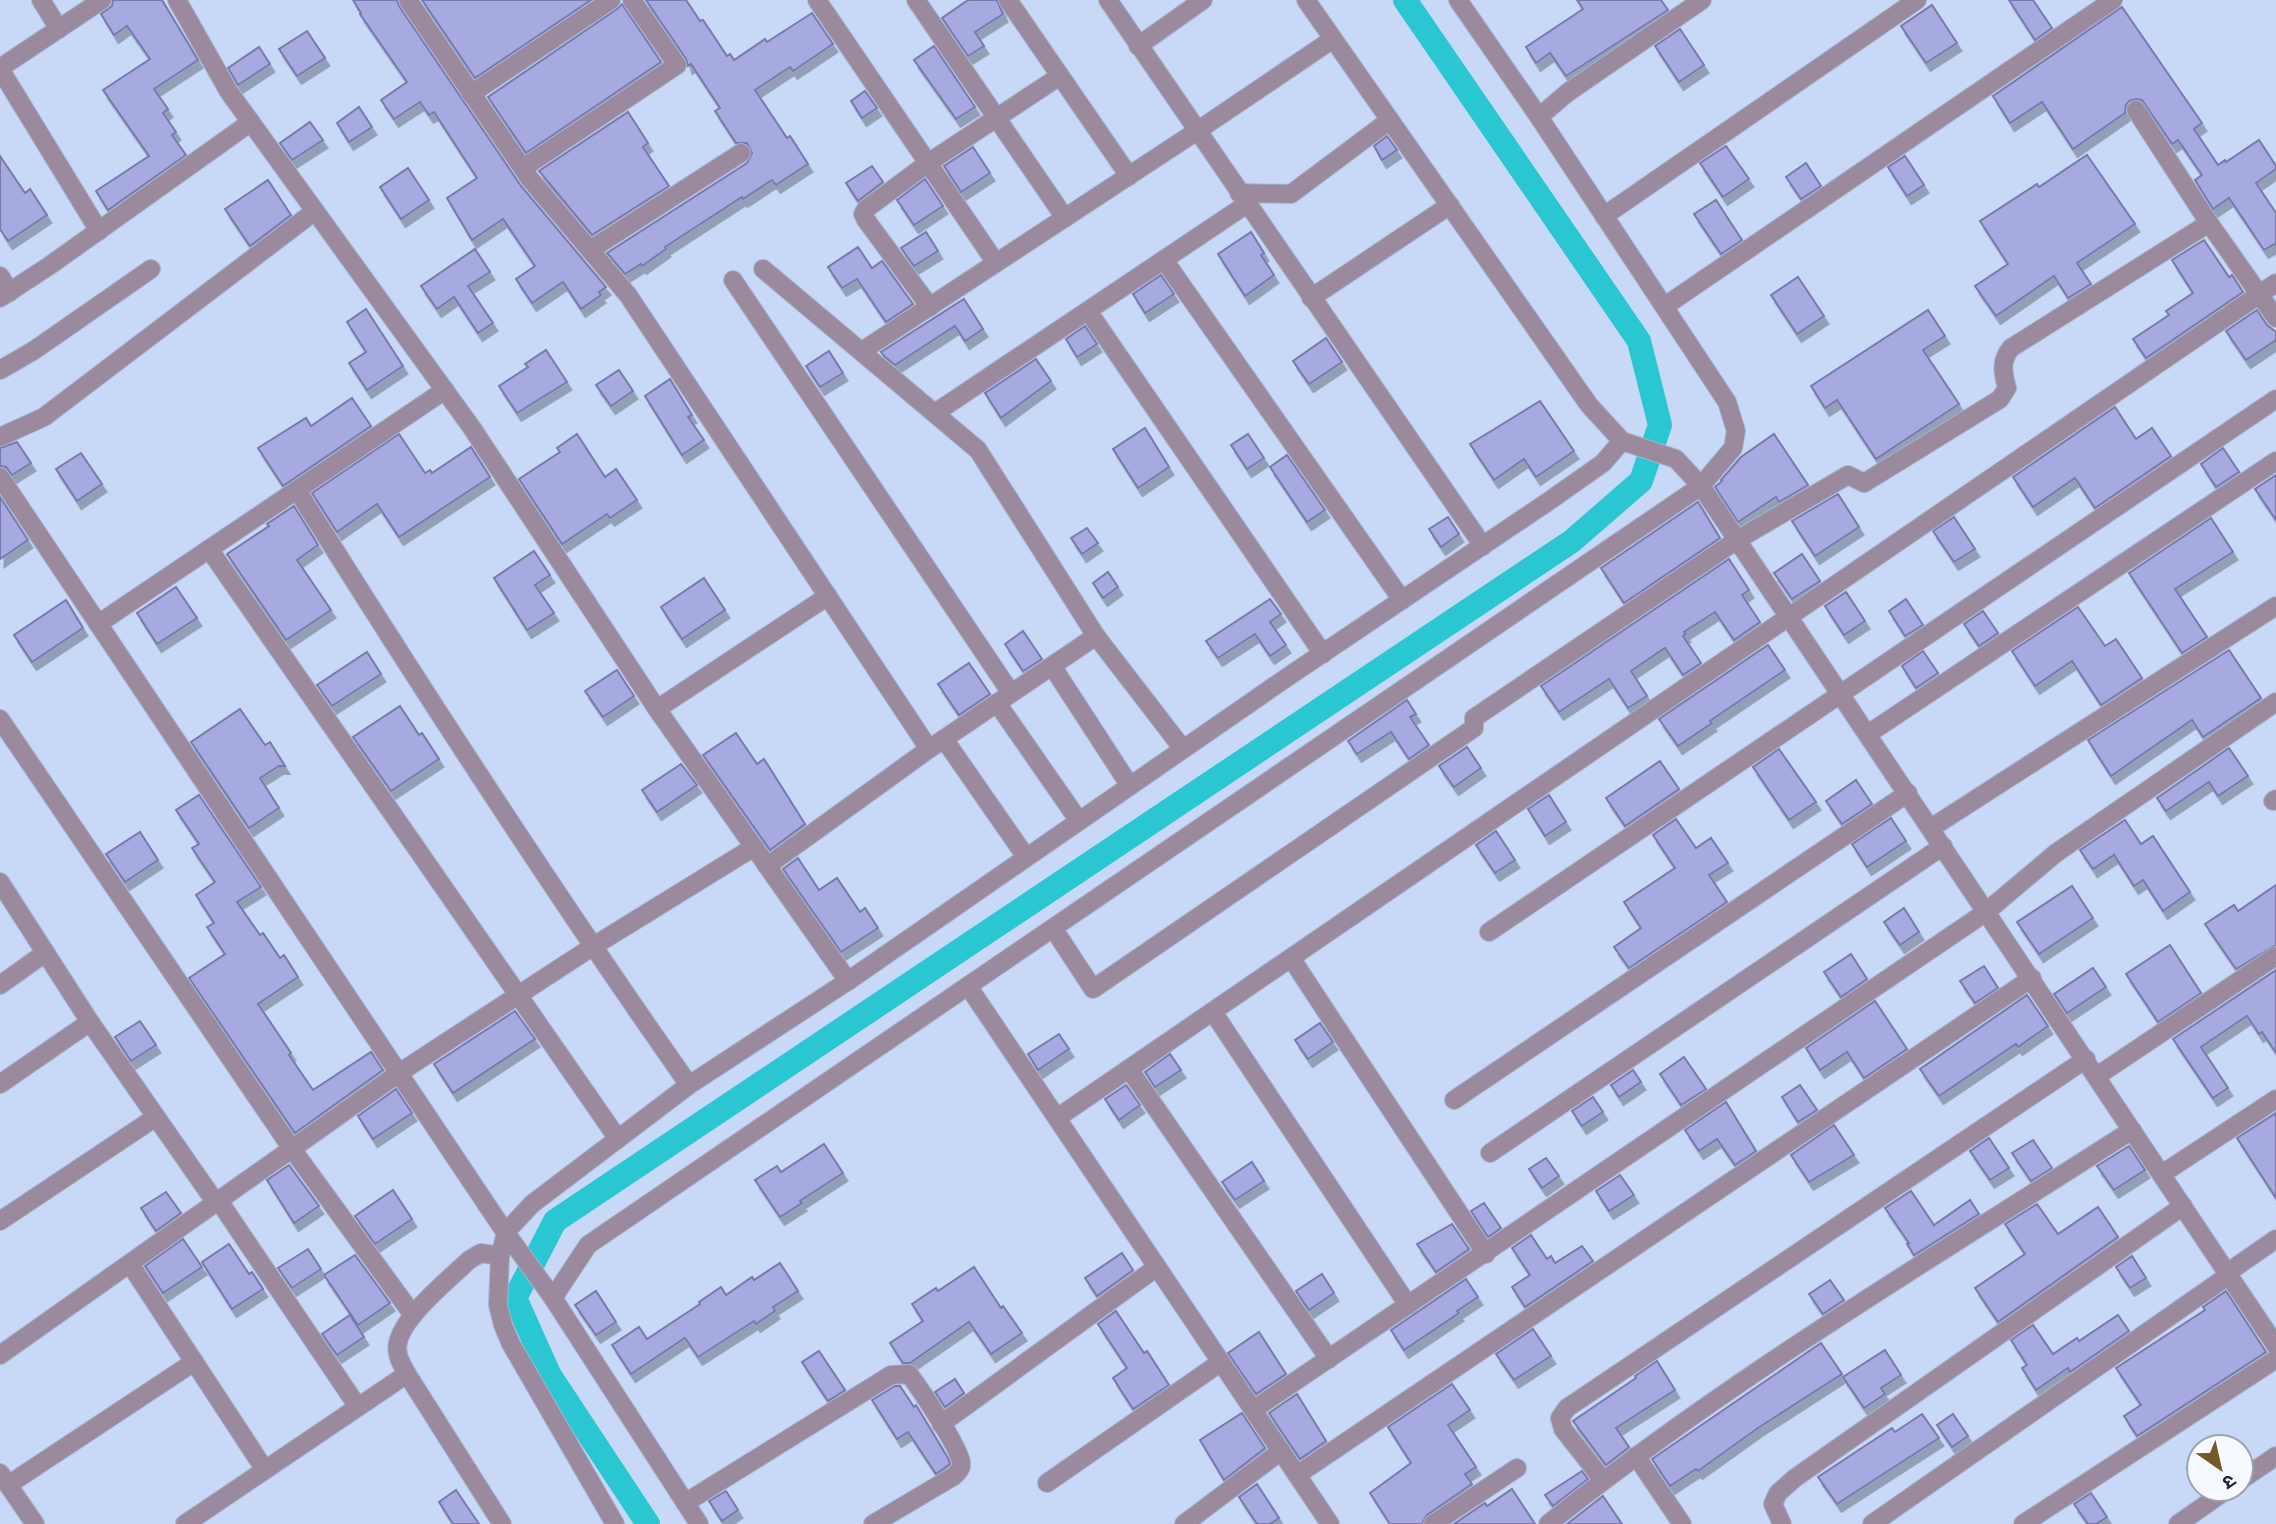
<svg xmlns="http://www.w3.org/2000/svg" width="2276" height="1524" font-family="Inter,'Noto Sans Devanagari',sans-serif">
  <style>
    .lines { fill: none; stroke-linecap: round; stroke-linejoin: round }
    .canal { stroke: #2ac7d2; stroke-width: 24 }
    .building { fill: #a7aae0; stroke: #787aad; stroke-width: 2; filter: url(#shadow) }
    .minor-casing { stroke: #a5b4d1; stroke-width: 20 }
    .minor { stroke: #9b8a9e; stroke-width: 18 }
  </style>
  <defs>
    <filter id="shadow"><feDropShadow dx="4.5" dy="8" stdDeviation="0" flood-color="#0004"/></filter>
  </defs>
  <rect width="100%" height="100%" fill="#c8d9f8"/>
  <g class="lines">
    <path class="canal" d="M648 1524 549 1374 515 1298 555 1221 1572 541 1641 481 1660 425 1639 341 1405 0"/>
  </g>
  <g class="building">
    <path d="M113 0H162L198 60 154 89 168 109 163 113 176 132 172 135 186 155 108 210 96 191 149 156 103 90 150 59 127 26 114 35 101 14 112 6Z"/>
    <path d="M353 0H397L399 6 521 186 606 287 599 292 601 295 581 309 563 282 532 303 516 279 535 266 503 219 472 240 447 198 477 178 434 112 429 115 420 102 394 119 381 100 407 82 360 14 361 13Z"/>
    <path d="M422 0H591L475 78Z"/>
    <path d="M646 0H686L700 21 703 20 727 56 730 54 734 60 765 39 767 42 812 13 833 44 793 71 790 67 755 90 787 138 790 136 808 164 776 185 772 180 743 199 742 197 665 247 666 249 642 266 641 264 625 274 607 253 747 163 752 153 747 143H736L715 111 720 108 691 64 688 66 686 59Z"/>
    <path d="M968 0H997L1003 14 975 32 984 46 968 56 942 18Z"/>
    <path d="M1577 0H1661L1668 10 1566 76 1550 53 1536 63 1526 47 1583 9Z"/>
    <path d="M2009 0H2033L2052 28 2035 40Z"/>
    <path d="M622 4 661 62 526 153 488 97 617 9Z"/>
    <path d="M1932 5 1957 43 1926 63 1901 26Z"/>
    <path d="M2122 7 2202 123 2194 129 2218 165 2225 160 2226 162 2259 140 2276 166V169L2256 183 2276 213V243L2264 250 2229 198 2213 209 2195 180 2202 175 2178 140 2172 144 2142 100 2136 99 2129 101 2126 105 2125 113 2073 149 2042 102 2010 123 1993 96Z"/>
    <path d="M1680 29 1704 65 1679 82 1655 46Z"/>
    <path d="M307 31 325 58 297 76 279 49Z"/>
    <path d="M934 46 975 107 956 119 914 60Z"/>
    <path d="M259 47 270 64 238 85 228 68Z"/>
    <path d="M865 91 877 108 862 118 851 101Z"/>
    <path d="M359 107 372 127 349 142 337 123Z"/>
    <path d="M628 112 648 143 643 147 669 186 592 235 539 171Z"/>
    <path d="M310 122 323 140 292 160 280 143Z"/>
    <path d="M1387 136 1397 150 1382 160 1374 146Z"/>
    <path d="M1726 146 1749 179 1723 197 1700 163Z"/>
    <path d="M973 147 990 173 961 192 944 166Z"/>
    <path d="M2087 155 2135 224 2077 263 2091 284 2068 298 2054 276 1996 316 1975 286 2008 264 1980 221 2037 184 2039 187Z"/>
    <path d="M0 156 25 193 30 189 47 215 8 241 0 229Z"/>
    <path d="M1905 156 1924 185 1907 196 1888 167Z"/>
    <path d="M1806 163 1821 186 1801 199 1786 177Z"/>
    <path d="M872 166 883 182 858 201 846 183Z"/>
    <path d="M408 168 429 200 401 219 380 187Z"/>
    <path d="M925 179 943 206 914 225 897 200Z"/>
    <path d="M268 180 291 215 250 246 225 209Z"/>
    <path d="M1716 200 1742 240 1721 254 1694 214Z"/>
    <path d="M926 232 938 251 914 266 901 248Z"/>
    <path d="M1251 232 1264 253 1261 255 1274 275 1245 296 1218 254Z"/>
    <path d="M2204 240 2229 277 2232 275 2243 292 2146 358 2133 339 2169 315 2166 311 2193 293 2172 260Z"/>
    <path d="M858 247 872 268 882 261 913 304 886 322 857 279 842 288 828 267Z"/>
    <path d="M475 249 490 272 468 286 493 323 478 333 454 297 437 309 421 286Z"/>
    <path d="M1161 275 1174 294 1145 313 1133 294Z"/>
    <path d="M1798 277 1824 316 1797 334 1771 295Z"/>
    <path d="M964 299 983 329 965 341 955 326 895 365 884 356 881 352Z"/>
    <path d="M366 309 403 366 367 390 349 363 366 352 347 322Z"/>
    <path d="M1928 310 1945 336 1923 350 1959 404 1876 459 1837 400 1825 408 1811 386Z"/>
    <path d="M2257 310 2267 325 2276 332V340L2246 360 2226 331Z"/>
    <path d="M1085 326 1097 344 1077 357 1066 339Z"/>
    <path d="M1326 338 1342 362 1309 384 1293 361Z"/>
    <path d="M546 350 567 382 517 413 499 386 528 367 525 364Z"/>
    <path d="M829 351 843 373 820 387 806 366Z"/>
    <path d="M1036 359 1051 381 1001 418 985 393Z"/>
    <path d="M619 370 633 391 611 406 596 385Z"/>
    <path d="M670 379 692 415 688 417 704 440 682 455 645 396Z"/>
    <path d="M352 398 371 426 283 486 258 448 306 418 311 426Z"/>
    <path d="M1540 401 1574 451 1536 477 1524 459 1494 480 1470 444Z"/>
    <path d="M2115 407 2136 439 2152 428 2171 456 2095 508 2075 478 2033 507 2013 477Z"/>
    <path d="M1145 428 1169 467 1138 488 1113 449Z"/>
    <path d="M399 434 425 473 430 470 432 473 471 447 490 477 399 537 377 504 337 532 312 493Z"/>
    <path d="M577 434 605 477 616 469 637 500 610 518 607 514 562 544 519 479 560 452 557 448Z"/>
    <path d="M1248 434 1264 458 1247 469 1231 445Z"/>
    <path d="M1774 434 1808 485 1779 502 1776 497 1738 522 1715 487 1722 481 1721 480 1741 457Z"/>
    <path d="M17 442 31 463 12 475 6 467 0 466V448Z"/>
    <path d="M2223 448 2239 472 2216 487 2201 464Z"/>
    <path d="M81 453 102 484 77 501 56 469Z"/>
    <path d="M1287 455 1325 510 1307 522 1270 467Z"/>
    <path d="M2276 475V520L2255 489Z"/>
    <path d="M1838 494 1859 527 1815 556 1792 521Z"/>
    <path d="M0 497 28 540 0 559Z"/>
    <path d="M1698 502 1720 538 1624 603 1601 568Z"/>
    <path d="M294 506 318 545 297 560 331 610 286 640 227 554 269 526 267 524Z"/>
    <path d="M1448 517 1459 534 1441 547 1429 529Z"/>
    <path d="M1954 517 1975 549 1954 562 1933 531Z"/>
    <path d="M2211 518 2233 552 2175 589 2207 637 2182 653 2129 573Z"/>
    <path d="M1087 528 1098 543 1082 554 1071 538Z"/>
    <path d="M534 551 550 575 535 585 554 613 527 630 494 578Z"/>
    <path d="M1802 554 1820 581 1792 599 1774 573Z"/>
    <path d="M1729 559 1749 590 1742 595 1760 622 1734 640 1715 612 1684 632 1686 634 1683 636 1701 663 1683 675 1665 648 1631 671 1647 696 1628 708 1609 679 1559 712 1541 686Z"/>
    <path d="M1108 572 1118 587 1103 598 1093 583Z"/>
    <path d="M704 578 725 610 682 639 661 607Z"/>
    <path d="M176 587 197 618 157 644 137 613Z"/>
    <path d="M1846 592 1865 621 1844 635 1825 606Z"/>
    <path d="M1270 599 1281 614 1270 622 1286 645 1270 656 1255 634 1218 658 1206 641Z"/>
    <path d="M1906 599 1923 625 1905 636 1889 611Z"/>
    <path d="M66 600 83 628 32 662 14 635Z"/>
    <path d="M2078 607 2105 646 2116 639 2142 678 2101 705 2072 661 2035 686 2012 651Z"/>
    <path d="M1983 611 1998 633 1979 646 1964 624Z"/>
    <path d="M1023 631 1042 659 1023 671 1005 644Z"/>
    <path d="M1768 645 1785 670 1710 721 1712 723 1678 746 1659 719Z"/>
    <path d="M2229 650 2261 698 2203 737 2192 720 2111 776 2088 740Z"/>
    <path d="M1923 651 1938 673 1916 688 1902 666Z"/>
    <path d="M367 652 381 674 332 706 317 685Z"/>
    <path d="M969 663 990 694 959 715 938 684Z"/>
    <path d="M617 670 634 696 603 717 585 691Z"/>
    <path d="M1407 700 1416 714 1410 717 1429 745 1409 759 1391 732 1357 754 1348 741Z"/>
    <path d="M400 706 419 735 422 733 439 759 391 791 353 737Z"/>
    <path d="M240 709 265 745 270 742 285 766H279L260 778 279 808 249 828 191 742Z"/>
    <path d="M736 733 757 764 764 759 805 824 770 850 703 755Z"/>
    <path d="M1467 747 1481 768 1454 787 1439 766Z"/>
    <path d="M2229 748 2248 776 2218 796 2209 782 2166 811 2157 798Z"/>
    <path d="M1779 749 1816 802 1789 820 1753 767Z"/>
    <path d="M1660 761 1679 789 1625 826 1606 798Z"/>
    <path d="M681 764 697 785 657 812 642 790Z"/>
    <path d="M1856 780 1872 804 1842 824 1826 801Z"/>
    <path d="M199 795 261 887 237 902 260 935 263 933 280 958 284 955 298 977 258 1004 291 1053 289 1055 313 1090 371 1052 383 1070 295 1133 189 978 225 954 207 927 214 923 196 895 215 882 192 848 199 844 176 810Z"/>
    <path d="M1549 795 1566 822 1545 836 1528 809Z"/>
    <path d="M1891 818 1906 841 1867 867 1852 844Z"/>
    <path d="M1676 819 1696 848 1711 838 1728 863 1709 875 1727 902 1629 968 1614 947 1641 928 1624 902 1675 868 1653 835Z"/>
    <path d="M2125 820 2141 844 2153 836 2190 892 2163 911 2143 880 2134 886 2114 855 2093 869 2080 850Z"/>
    <path d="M1496 831 1515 860 1495 873 1476 845Z"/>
    <path d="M140 832 158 860 125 882 106 854Z"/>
    <path d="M798 858 819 890 837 878 860 912 865 908 878 928 841 952 783 869Z"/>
    <path d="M2276 885V945L2236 969 2205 924 2234 905 2238 911Z"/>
    <path d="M2072 886 2093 918 2039 954 2017 922Z"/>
    <path d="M1904 908 1919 932 1900 945 1884 922Z"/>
    <path d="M2170 945 2201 993 2158 1022 2126 974Z"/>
    <path d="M1851 954 1867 979 1841 997 1824 972Z"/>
    <path d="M1984 966 1998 988 1975 1003 1960 981Z"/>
    <path d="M2093 968 2106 987 2067 1013 2054 994Z"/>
    <path d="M2276 970V1053L2262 1032 2259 1034 2247 1016 2201 1047 2228 1088 2213 1098 2173 1039Z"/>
    <path d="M2027 995 2048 1026 2018 1047 2016 1044 1939 1096 1920 1069Z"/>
    <path d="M1875 1001 1907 1049 1864 1078 1847 1052 1820 1070 1806 1048Z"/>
    <path d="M515 1011 535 1039 453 1093 434 1064Z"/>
    <path d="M140 1021 156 1045 131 1061 115 1037Z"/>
    <path d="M1320 1023 1333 1042 1308 1059 1295 1040Z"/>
    <path d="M1059 1034 1069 1049 1038 1070 1028 1054Z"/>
    <path d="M1170 1054 1181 1070 1155 1087 1145 1072Z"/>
    <path d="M1684 1057 1706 1089 1681 1105 1660 1074Z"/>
    <path d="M1633 1070 1641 1082 1619 1097 1611 1085Z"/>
    <path d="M1126 1085 1140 1105 1119 1120 1105 1099Z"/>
    <path d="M1800 1085 1817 1110 1798 1122 1782 1097Z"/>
    <path d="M396 1089 412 1113 373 1139 358 1116Z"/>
    <path d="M1593 1097 1603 1112 1582 1126 1572 1111Z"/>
    <path d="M1726 1102 1756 1151 1735 1165 1717 1139 1699 1151 1685 1130Z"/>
    <path d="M2276 1113V1198L2237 1138Z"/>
    <path d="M1834 1125 1854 1155 1809 1182 1791 1155Z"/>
    <path d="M1989 1138 2009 1168 1990 1180 1970 1151Z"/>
    <path d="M2033 1140 2052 1168 2031 1181 2012 1153Z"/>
    <path d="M824 1144 843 1173 800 1201 802 1203 780 1217 755 1180 777 1166 781 1172Z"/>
    <path d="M2129 1146 2145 1170 2114 1190 2097 1166Z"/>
    <path d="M1546 1158 1559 1176 1542 1188 1529 1169Z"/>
    <path d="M1252 1162 1264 1181 1235 1200 1222 1182Z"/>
    <path d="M289 1165 319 1206 294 1223 267 1180Z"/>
    <path d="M1620 1175 1634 1195 1609 1211 1596 1191Z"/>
    <path d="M393 1190 412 1219 375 1244 355 1216Z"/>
    <path d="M1911 1191 1934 1225 1970 1200 1979 1214 1914 1255 1907 1244 1909 1243 1885 1208Z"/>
    <path d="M166 1192 181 1213 156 1231 141 1208Z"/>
    <path d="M1484 1203 1501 1228 1488 1237 1471 1211Z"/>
    <path d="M2037 1204 2058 1234 2098 1207 2118 1237 1998 1322 1975 1288 2025 1254 2005 1224Z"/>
    <path d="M1452 1224 1469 1249 1436 1272 1417 1244Z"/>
    <path d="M1531 1235 1547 1259 1551 1256 1555 1263 1582 1246 1593 1261 1525 1307 1512 1287 1530 1275 1512 1248Z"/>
    <path d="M183 1239 202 1267 163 1293 145 1266Z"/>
    <path d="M229 1244 249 1274 252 1272 263 1289 232 1309 202 1262Z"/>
    <path d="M308 1249 321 1269 292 1288 278 1268Z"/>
    <path d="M1122 1253 1133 1270 1097 1296 1085 1278Z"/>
    <path d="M355 1255 390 1303 358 1325 324 1275Z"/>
    <path d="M2132 1256 2146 1278 2130 1288 2116 1267Z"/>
    <path d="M780 1263 798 1291 773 1307 775 1311 756 1324 754 1321 698 1357 685 1338 631 1374 612 1345 639 1327 647 1339 700 1304 699 1302 721 1287 726 1295 752 1277 754 1280Z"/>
    <path d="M974 1267 1001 1308 1003 1306 1022 1333 991 1354 969 1322 910 1363H903L890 1343 923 1321 912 1304 936 1288 938 1291Z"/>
    <path d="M1322 1274 1334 1293 1309 1310 1296 1291Z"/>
    <path d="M1466 1279 1478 1297 1457 1311 1459 1313 1404 1350 1391 1330Z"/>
    <path d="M1830 1280 1844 1300 1823 1314 1809 1294Z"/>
    <path d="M596 1291 616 1322 596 1335 575 1305Z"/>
    <path d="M2226 1291 2266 1352 2137 1436 2124 1416 2141 1405 2116 1368 2205 1310 2203 1307Z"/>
    <path d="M1116 1311 1144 1353 1147 1351 1169 1385 1133 1409 1113 1378 1127 1368 1098 1324Z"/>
    <path d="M350 1315 364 1337 337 1355 322 1334Z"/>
    <path d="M2118 1315 2129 1331 2070 1372 2068 1368 2036 1390 2022 1368 2027 1365 2011 1340 2033 1325 2053 1354 2077 1338 2079 1341Z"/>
    <path d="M1533 1329 1551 1356 1514 1380 1496 1354Z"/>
    <path d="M1259 1332 1286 1374 1256 1394 1228 1353Z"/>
    <path d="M1821 1343 1842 1374 1758 1428 1698 1471 1696 1469 1670 1486 1652 1459Z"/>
    <path d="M1885 1350 1901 1375 1881 1388 1885 1394 1864 1408 1843 1377Z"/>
    <path d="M819 1351 845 1390 828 1401 802 1362Z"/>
    <path d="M1657 1361 1675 1390 1616 1428 1629 1447 1606 1465 1573 1421 1636 1378 1635 1376Z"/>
    <path d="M955 1379 964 1393 945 1407 935 1392Z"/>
    <path d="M1452 1384 1470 1410 1448 1425 1476 1467 1465 1474 1472 1484 1427 1515 1422 1524H1390L1370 1493 1411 1463 1388 1427Z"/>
    <path d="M895 1386H900L914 1407 916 1405 948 1458 950 1464 936 1474 908 1432 897 1439 872 1400Z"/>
    <path d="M1297 1394 1326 1441 1300 1459 1269 1413Z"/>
    <path d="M1242 1413 1265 1448 1224 1480 1200 1440Z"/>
    <path d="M1922 1414 1939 1438 1837 1504 1818 1477 1892 1428 1895 1432Z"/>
    <path d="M1953 1414 1968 1436 1952 1447 1937 1425Z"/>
    <path d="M1582 1471 1588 1479 1553 1506 1545 1495Z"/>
    <path d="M1257 1484 1279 1518 1270 1524H1257L1239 1497Z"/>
    <path d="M1512 1489 1535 1524H1454L1485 1503 1487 1506Z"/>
    <path d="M456 1490 479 1524H453L439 1502Z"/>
    <path d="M726 1491 738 1510 722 1521 709 1501Z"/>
    <path d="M2091 1493 2107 1517 2096 1524H2088L2074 1504Z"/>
    <path d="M1603 1496 1622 1524H1567Z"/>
  </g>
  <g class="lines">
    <defs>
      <g id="minor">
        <path d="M41 0 59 29"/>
        <path d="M177 0 229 92 472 428 657 709 848 981"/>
        <path d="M408 0 530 179 628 295 929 749"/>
        <path d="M817 0 996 263"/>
        <path d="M916 0 1065 218"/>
        <path d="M1008 0 1129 176"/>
        <path d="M1108 0 1483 546"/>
        <path d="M1306 0 1589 405 1622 441 1676 459 1701 486 2276 1346"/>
        <path d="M1138 46 1203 0"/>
        <path d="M0 68 102 0"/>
        <path d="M0 69 99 231"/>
        <path d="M471 94 611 0"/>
        <path d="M2136 110 2209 223 2276 318"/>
        <path d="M1539 117 1567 93 1702 0"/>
        <path d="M523 168 677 65 632 0"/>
        <path d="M1239 193 1291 194 1390 120"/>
        <path d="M1604 216 1917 0"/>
        <path d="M590 250 741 153"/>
        <path d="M1164 260 1402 600"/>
        <path d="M763 269 978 450 1096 636 1183 749"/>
        <path d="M0 276 10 292"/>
        <path d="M733 280 1011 693"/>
        <path d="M0 298 49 266 251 122"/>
        <path d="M1311 298 1450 205"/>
        <path d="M1665 306 2113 0"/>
        <path d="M930 307 866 220 863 214 866 209 928 163 1060 76"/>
        <path d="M1088 311 1323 654"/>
        <path d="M862 351 1197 131 1333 39"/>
        <path d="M0 370 33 351 151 269"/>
        <path d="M935 413 1247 204"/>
        <path d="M0 437 44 417 315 211"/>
        <path d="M0 477 501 1226 553 1298 699 1524"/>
        <path d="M297 490C423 691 552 890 689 1085"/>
        <path d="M209 549 618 1139"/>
        <path d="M98 624 445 390"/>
        <path d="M1052 666 1130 786"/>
        <path d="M997 703 1079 821"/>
        <path d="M657 709 828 596"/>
        <path d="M0 719 292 1149 413 1315"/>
        <path d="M1868 734 2276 461"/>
        <path d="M944 739 1026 857"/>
        <path d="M2273 801 2276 799"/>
        <path d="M1931 828 2276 606"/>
        <path d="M767 866 929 749 1096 636"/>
        <path d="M0 882 90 1022 216 1203"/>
        <path d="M1053 928 1093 989 1474 728V718L1737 540 1848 475 1864 483 2000 399 2007 388C2003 373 2000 361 2011 348L2209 223"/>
        <path d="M1489 932 2276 399"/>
        <path d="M1291 958 1486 1254"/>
        <path d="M0 985 45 953"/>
        <path d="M968 986 1330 1524"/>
        <path d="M1213 1012 1408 1305"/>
        <path d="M1129 1069 1329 1359"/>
        <path d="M2097 1076 2276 956"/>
        <path d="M0 1084 90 1022"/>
        <path d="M1454 1100 1908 793"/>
        <path d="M1057 1118 2276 283"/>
        <path d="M1490 1153 1943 846"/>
        <path d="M2162 1174 2276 1099"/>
        <path d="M219 1201 358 1407"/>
        <path d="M0 1221 156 1117"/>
        <path d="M500 1256 481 1253 469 1260C450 1279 390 1325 398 1354 399 1361 404 1368 407 1374L502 1524"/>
        <path d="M130 1264 265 1470"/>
        <path d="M2227 1273 2276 1239"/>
        <path d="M553 1298 588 1245 1701 486 1733 448 1736 431 1727 402 1539 117 1458 0"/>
        <path d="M0 1355 399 1073 592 947 754 847"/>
        <path d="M1253 1410 1986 912 2056 853 2276 702"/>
        <path d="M941 1424 1157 1267"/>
        <path d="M1636 1456 1682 1524"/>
        <path d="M0 1473 35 1524"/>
        <path d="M1297 1475 2032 978"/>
        <path d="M1603 1480 1563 1429 1560 1418 1567 1408 2086 1059"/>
        <path d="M2241 1480 2276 1456"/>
        <path d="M1047 1483 1221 1362"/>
        <path d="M8 1485 194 1362"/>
        <path d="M685 1503 891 1375 909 1374C920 1389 958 1445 961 1462 962 1468 959 1471 954 1476L873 1524"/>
        <path d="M185 1524 407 1374"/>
        <path d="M615 1524 511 1344 503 1325 498 1305 500 1256 506 1232 532 1204 689 1085 848 981 1289 676 1549 501 1603 463 1622 441"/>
        <path d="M1184 1524 1281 1451"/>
        <path d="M1433 1524 1517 1468"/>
        <path d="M1548 1524C1732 1377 1935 1257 2132 1130"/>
        <path d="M1782 1524 1773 1504 1778 1493 1795 1478 2183 1206"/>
        <path d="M1872 1524 2229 1275"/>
        <path d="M2023 1524 2276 1359"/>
        <path d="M2178 1524 2228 1489"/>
      </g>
    </defs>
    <use href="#minor" class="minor-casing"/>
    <use href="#minor" class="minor"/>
  </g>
  <g transform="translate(2220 1468) rotate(146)"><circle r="33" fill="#f6f9ff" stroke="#9da3ae" stroke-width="2"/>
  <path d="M0-5L12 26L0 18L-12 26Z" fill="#715929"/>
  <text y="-10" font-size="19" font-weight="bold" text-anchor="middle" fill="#182235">उ</text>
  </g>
</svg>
